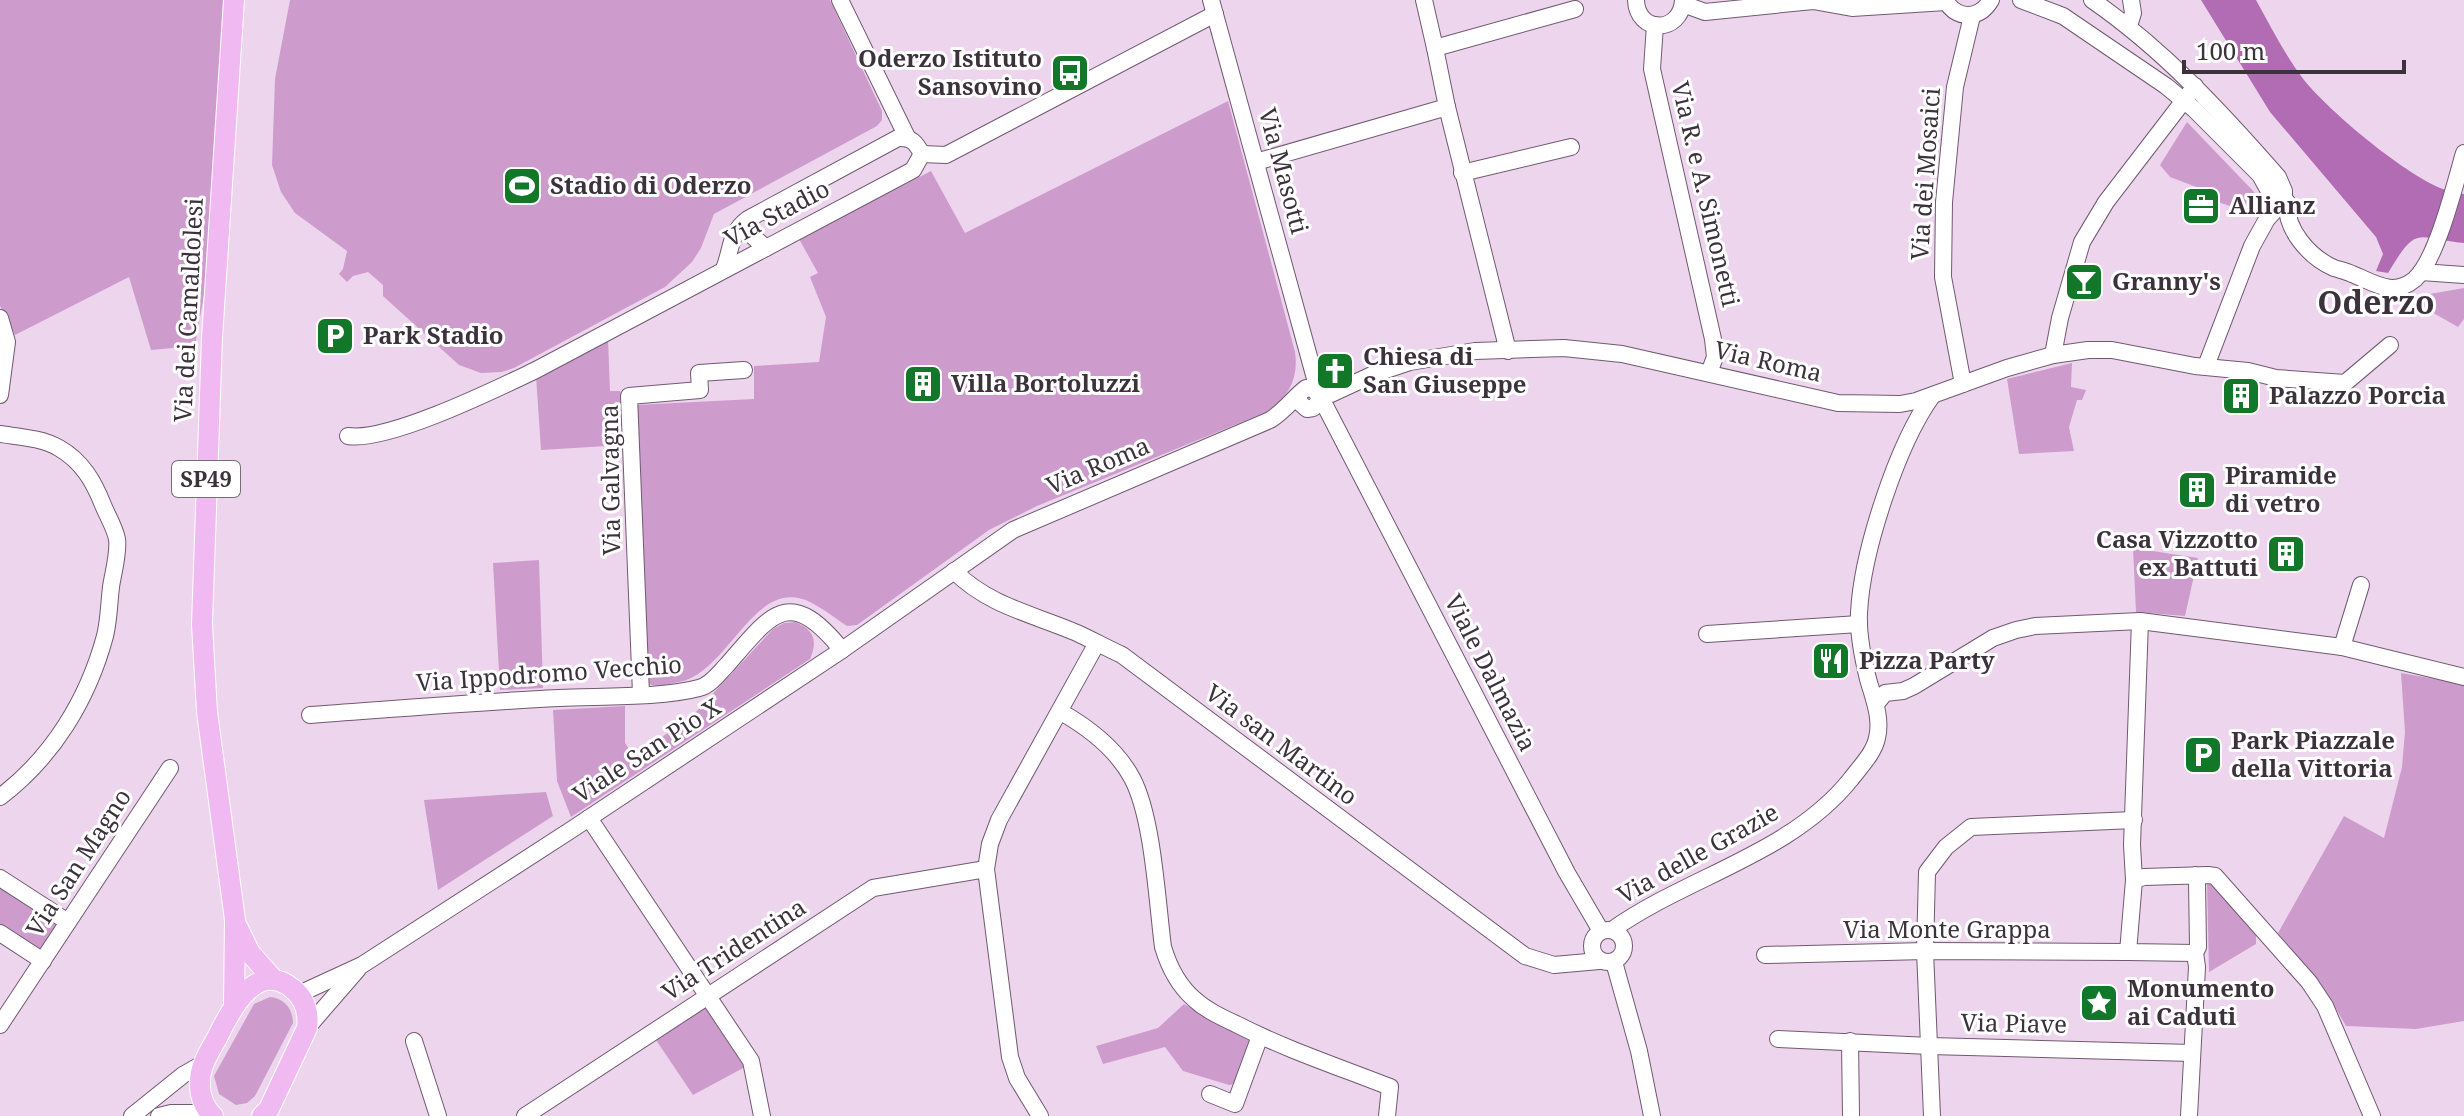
<svg xmlns="http://www.w3.org/2000/svg" width="2464" height="1116" font-family="'Noto Serif',serif">
  <style>
    .green { fill: #cd9ccd }
    .water { fill: #b16cb3 }
    .lines { fill: none; stroke-linecap: round; stroke-linejoin: round }
    .minor-casing { stroke: #705a70; stroke-width: 18 }
    .major-casing { stroke: #fff; stroke-width: 22 }
    .minor { stroke: #fff; stroke-width: 16 }
    .major { stroke: #f1b9f2; stroke-width: 20 }
    .labels { text-anchor: middle; stroke-width: 6; stroke-linejoin: round; paint-order: stroke }
    .shield { fill: #fff; stroke: #767076; stroke-width: 2 }
    .shield-label { font-size: 22px; font-weight: bold; fill: #3c323c }
    .poi-label { font-size: 24px; font-weight: bold; fill: #3c323c; stroke: #fff; text-anchor: start }
    .street-label { font-size: 24px; fill: #3c323c; stroke: #fff }
    .district-label { font-size: 32px; font-weight: bold; fill: #3c323c; stroke: #fff }
  </style>
  <rect width="100%" height="100%" fill="#eed5ee"/>
  <g class="green">
    <path d="M0 0H234L220 205 195 346 151 350 129 277 15 335 0 306Z"/>
    <path d="M290 0H830L882 111V120L877 126 714 214 701 248 692 262 665 287 514 368 502 372 481 373 459 365 383 296V285L368 272 353 276 347 282 339 274 343 269 347 251 295 213 281 192 272 165 275 79Z"/>
    <path d="M1228 101 1295 352C1299 379 1288 400 1264 413L1037 506 989 530 857 625 847 626C835 618 822 608 810 602 754 575 729 673 679 682 669 684 658 688 649 684L635 405 754 399V366L819 362 826 317 810 277 818 273 799 239 931 171 965 233Z"/>
    <path d="M2187 122 2256 194 2251 213 2197 195 2199 188 2170 177 2160 165Z"/>
    <path d="M2464 288V319L2458 327 2407 298Z"/>
    <path d="M608 339 610 391H620L623 445 541 450 536 376Z"/>
    <path d="M2072 363 2071 387 2086 390 2082 400H2077L2069 427 2074 451 2019 454 2007 379Z"/>
    <path d="M2133 548 2198 558 2185 616 2136 612Z"/>
    <path d="M539 560 543 688 500 690 493 563Z"/>
    <path d="M795 622C814 629 818 641 810 659L571 817 557 781 553 710 625 706V743L634 757 694 714 773 629 784 623Z"/>
    <path d="M2401 673 2464 684V1021L2416 1029 2346 1026 2332 1002 2278 933 2344 816 2384 838 2402 767 2405 732Z"/>
    <path d="M546 792 553 816 438 890 424 800Z"/>
    <path d="M0 878 68 922 43 961 0 933Z"/>
    <path d="M2215 880 2256 934V944L2209 972 2207 881Z"/>
    <path d="M270 997C284 998 293 1009 293 1023L255 1096 247 1103 236 1105 219 1094 214 1076 254 1004Z"/>
    <path d="M1184 1004 1213 1021 1253 1039 1236 1084 1229 1085 1183 1071 1165 1047 1103 1064 1096 1046 1158 1028Z"/>
    <path d="M704 1007 709 1008 745 1067 693 1095 656 1040Z"/>
  </g>
  <path class="water" d="M2201 0H2256C2271 27 2285 55 2304 80 2331 113 2401 171 2440 188 2447 191 2456 192 2464 194V243C2414 237 2417 225 2388 273L2376 271 2383 254 2376 237 2270 112Z"/>
  <g class="lines">
    <defs>
      <g id="minor">
        <path d="M840 0 907 137"/>
        <path d="M1211 0 1319 393"/>
        <path d="M1424 0 1435 48"/>
        <path d="M1636 0C1637 34 1681 34 1683 0"/>
        <path d="M1945 0C1957 20 1979 20 1991 0"/>
        <path d="M2021 0 2063 16 2166 86 2194 109 2260 175 2276 204"/>
        <path d="M2092 0C2163 49 2221 112 2278 177L2284 191V199"/>
        <path d="M1683 4 1705 12 1813 1 1852 8 1946 2"/>
        <path d="M1655 25 1652 69 1713 339 1715 357 1709 373"/>
        <path d="M2129 26 2133 13 2131 0"/>
        <path d="M1447 107 1508 351"/>
        <path d="M922 154 946 155 1215 14"/>
        <path d="M1256 162 1447 107 1435 48 1575 9"/>
        <path d="M1462 173 1571 147"/>
        <path d="M752 217 749 233 766 248"/>
        <path d="M724 269C732 249 729 233 748 219L898 138C912 137 916 143 922 154"/>
        <path d="M2421 272 2464 275"/>
        <path d="M0 318 7 342 0 395"/>
        <path d="M2053 355 2060 318 2082 242 2106 202 2195 86"/>
        <path d="M2206 366 2252 246 2267 219 2277 208 2278 201 2282 199 2287 202C2285 229 2309 257 2334 268 2340 270 2346 271 2352 274 2373 282 2393 298 2415 279 2437 259 2455 184 2464 153"/>
        <path d="M1963 384 1943 277 1944 202 1955 87 1972 16"/>
        <path d="M0 434C20 437 42 438 59 448 82 461 94 482 103 505 107 515 115 528 117 539 119 553 113 573 111 587 109 603 109 620 105 636 88 699 53 757 0 797"/>
        <path d="M348 436C388 442 494 390 534 371L913 170 922 154"/>
        <path d="M954 571C989 606 1033 614 1077 633 1092 640 1107 648 1122 655L1525 956 1554 965 1599 961"/>
        <path d="M1707 634 1859 624"/>
        <path d="M2342 647 2361 585"/>
        <path d="M641 694 629 396 700 390 699 373 744 370"/>
        <path d="M1876 704 1885 693 1903 691 1914 686 1993 638 2016 630 2035 626 2140 621 2342 647 2464 677"/>
        <path d="M1061 712C1089 728 1117 750 1132 778 1153 817 1157 901 1163 947 1169 967 1178 985 1194 999 1206 1010 1221 1017 1236 1024 1285 1049 1339 1067 1390 1087L1387 1116"/>
        <path d="M310 715C393 709 476 702 559 698 600 696 662 698 699 688 711 685 719 673 727 665 772 613 789 585 842 650"/>
        <path d="M589 818 751 1061 762 1116"/>
        <path d="M2195 875 2197 881 2198 947 2195 953 2128 952 2134 880 2144 877 2208 875 2215 876 2309 982 2325 1006 2372 1116"/>
        <path d="M0 878 68 922"/>
        <path d="M2134 880 2132 845 2140 621"/>
        <circle cx="1608" cy="946" r="16"/>
        <path d="M1612 930C1688 876 1791 854 1851 779 1860 767 1874 753 1877 738 1882 718 1873 697 1868 679 1863 659 1858 633 1859 613 1862 552 1897 445 1932 396"/>
        <path d="M1601 931 1567 873 1320 396 1331 394 1374 374 1410 362 1475 351 1564 348 1622 354 1838 403 1900 404 1916 401 2007 368 2053 355 2088 350H2112L2195 366 2248 371 2276 378 2345 383 2390 345"/>
        <path d="M0 933 43 961"/>
        <path d="M1765 955 1925 951 2128 952"/>
        <path d="M1614 962 1639 1051 1652 1116"/>
        <path d="M299 994 362 965 571 830 842 650 1013 530 1270 420C1286 410 1293 398 1306 388L1316 390 1320 401 1313 408 1307 409 1299 402V395"/>
        <path d="M0 1025 170 768"/>
        <path d="M307 1028 358 969"/>
        <path d="M1778 1039 1930 1046 2192 1053"/>
        <path d="M414 1041 438 1116"/>
        <path d="M1850 1041 1851 1116"/>
        <path d="M1210 1094 1235 1104 1260 1036"/>
        <path d="M132 1116 183 1075 204 1063"/>
        <path d="M159 1116 171 1113H209"/>
        <path d="M525 1116 873 888 986 869"/>
        <path d="M1040 1116 1017 1078 1010 1057 986 869 990 844 999 820 1097 643"/>
        <path d="M1932 1116 1925 951 1927 872 1946 847 1971 827 2134 820"/>
        <path d="M2189 1116 2197 967 2195 953"/>
      </g>
      <g id="major">
        <path d="M234 0 212 338 202 624 207 712 235 920 234 1004"/>
        <path d="M238 928 250 953 274 980"/>
        <path d="M213 1116C204 1108 199 1094 200 1082 200 1065 210 1051 218 1036 231 1009 257 959 293 989 305 999 309 1013 307 1028L269 1109 262 1116"/>
      </g>
    </defs>
    <use href="#minor" class="minor-casing"/>
    <use href="#major" class="major-casing"/>
    <use href="#minor" class="minor"/>
    <use href="#major" class="major"/>
  </g>
  <defs>
    <symbol id="bus-square" viewBox="-11 -11 22 22"><rect x="-9" y="-9" width="18" height="18" rx="4" fill="#137729" stroke="#fff"/><path d="M-5-6H5V4H4V6H2V4H-2V6H-4V4H-5ZM-3.5-4V0h7V-4ZM-3.5 1.2v1.5H-2V1.2ZM2 1.2v1.5H3.5V1.2Z" fill="#fff"/></symbol>
    <symbol id="stadium-square" viewBox="-11 -11 22 22"><rect x="-9" y="-9" width="18" height="18" rx="4" fill="#137729" stroke="#fff"/><path d="M0-5a6.5 5 0 1 0 0 10a6.5 5 0 1 0 0-10ZM-3.5-1.8h7v3.6h-7Z" fill="#fff"/></symbol>
    <symbol id="office-square" viewBox="-11 -11 22 22"><rect x="-9" y="-9" width="18" height="18" rx="4" fill="#137729" stroke="#fff"/><path d="M-6-3h4V-5.5h4V-3h4V5H-6ZM-1-4.5V-3h2v-1.5ZM-6 0V1H6V0Z" fill="#fff"/></symbol>
    <symbol id="bar-square" viewBox="-11 -11 22 22"><rect x="-9" y="-9" width="18" height="18" rx="4" fill="#137729" stroke="#fff"/><path d="M-6-5H6L.8 .8V4.5H3.5V6h-7V4.5H-.8V.8Z" fill="#fff"/></symbol>
    <symbol id="parking-square" viewBox="-11 -11 22 22"><rect x="-9" y="-9" width="18" height="18" rx="4" fill="#137729" stroke="#fff"/><path d="M-3.5-5.5H1a3.5 3.5 0 0 1 0 7H-1V5.5H-3.5ZM-1-3.4V-.6H.8a1.4 1.4 0 0 0 0-2.8Z" fill="#fff"/></symbol>
    <symbol id="church-square" viewBox="-11 -11 22 22"><rect x="-9" y="-9" width="18" height="18" rx="4" fill="#137729" stroke="#fff"/><path d="M-1.2-6h2.4v3.5h3.3v2.4h-3.3V6h-2.4V-.1h-3.3v-2.4h3.3Z" fill="#fff"/></symbol>
    <symbol id="building-square" viewBox="-11 -11 22 22"><rect x="-9" y="-9" width="18" height="18" rx="4" fill="#137729" stroke="#fff"/><path d="M-4-6H4V6H1V3H-1V6H-4ZM-2.5-4.3h1.7v1.8h-1.7ZM.8-4.3h1.7v1.8H.8ZM-2.5-1h1.7V.8h-1.7ZM.8-1h1.7V.8H.8Z" fill="#fff"/></symbol>
    <symbol id="restaurant-square" viewBox="-11 -11 22 22"><rect x="-9" y="-9" width="18" height="18" rx="4" fill="#137729" stroke="#fff"/><path d="M-5-6h1v4h1v-4h1v4h1v-4h1v5L-1.5 .5V6h-2V.5L-5-1ZM5-6V6H3V1.5H1.5Q1.5-4 5-6Z" fill="#fff"/></symbol>
    <symbol id="sight-square" viewBox="-11 -11 22 22"><rect x="-9" y="-9" width="18" height="18" rx="4" fill="#137729" stroke="#fff"/><path d="M0-6L1.8-2.2L6-1.7L2.9 1.2L3.7 5.4L0 3.3L-3.7 5.4L-2.9 1.2L-6-1.7L-1.8-2.2Z" fill="#fff"/></symbol>
  </defs>
  <g fill-rule="evenodd">
    <use href="#bus-square" x="1048" y="51" width="44" height="44"/>
    <use href="#stadium-square" x="500" y="164" width="44" height="44"/>
    <use href="#office-square" x="2179" y="184" width="44" height="44"/>
    <use href="#bar-square" x="2062" y="260" width="44" height="44"/>
    <use href="#parking-square" x="313" y="314" width="44" height="44"/>
    <use href="#church-square" x="1313" y="349" width="44" height="44"/>
    <use href="#building-square" x="901" y="362" width="44" height="44"/>
    <use href="#building-square" x="2219" y="374" width="44" height="44"/>
    <use href="#building-square" x="2175" y="468" width="44" height="44"/>
    <use href="#building-square" x="2264" y="532" width="44" height="44"/>
    <use href="#restaurant-square" x="1809" y="639" width="44" height="44"/>
    <use href="#parking-square" x="2181" y="733" width="44" height="44"/>
    <use href="#sight-square" x="2077" y="981" width="44" height="44"/>
  </g>
  <g class="labels">
    <rect class="shield" x="172" y="461" width="68" height="36" rx="6"/>
    <g class="shield-label">
      <text x="206" y="487">SP49</text>
    </g>
    <g class="poi-label">
      <text x="1042" y="67" text-anchor="end">Oderzo Istituto<tspan x="1042" dy="28">Sansovino</tspan></text>
      <text x="550" y="194">Stadio di Oderzo</text>
      <text x="2229" y="214">Allianz</text>
      <text x="2112" y="290">Granny's</text>
      <text x="363" y="344">Park Stadio</text>
      <text x="1363" y="365">Chiesa di<tspan x="1363" dy="28">San Giuseppe</tspan></text>
      <text x="951" y="392">Villa Bortoluzzi</text>
      <text x="2269" y="404">Palazzo Porcia</text>
      <text x="2225" y="484">Piramide<tspan x="2225" dy="28">di vetro</tspan></text>
      <text x="2258" y="548" text-anchor="end">Casa Vizzotto<tspan x="2258" dy="28">ex Battuti</tspan></text>
      <text x="1859" y="669">Pizza Party</text>
      <text x="2231" y="749">Park Piazzale<tspan x="2231" dy="28">della Vittoria</tspan></text>
      <text x="2127" y="997">Monumento<tspan x="2127" dy="28">ai Caduti</tspan></text>
    </g>
    <g class="street-label">
      <text transform="translate(1283 171) rotate(75)" y="8">Via Masotti</text>
      <text transform="translate(1926 174) rotate(-86)" y="8">Via dei Mosaici</text>
      <text transform="translate(1705 194) rotate(77)" y="8">Via R. e A. Simonetti</text>
      <text transform="translate(777 214) rotate(-28)" y="8">Via Stadio</text>
      <text transform="translate(189 310) rotate(-87)" y="8">Via dei Camaldolesi</text>
      <text transform="translate(1768 362) rotate(13)" y="8">Via Roma</text>
      <text transform="translate(1098 466) rotate(-23)" y="8">Via Roma</text>
      <text transform="translate(611 480) rotate(-91)" y="8">Via Galvagna</text>
      <text transform="translate(1490 673) rotate(63)" y="8">Viale Dalmazia</text>
      <text transform="translate(549 674) rotate(-4)" y="8">Via Ippodromo Vecchio</text>
      <text transform="translate(1281 745) rotate(37)" y="8">Via san Martino</text>
      <text transform="translate(647 751) rotate(-33)" y="8">Viale San Pio X</text>
      <text transform="translate(1698 854) rotate(-29)" y="8">Via delle Grazie</text>
      <text transform="translate(79 863) rotate(-57)" y="8">Via San Magno</text>
      <text x="1947" y="938">Via Monte Grappa</text>
      <text transform="translate(734 950) rotate(-33)" y="8">Via Tridentina</text>
      <text transform="translate(2014 1024) rotate(1)" y="8">Via Piave</text>
    </g>
    <g class="district-label">
      <text x="2376" y="314">Oderzo</text>
    </g>
  </g>
  <path d="M2184 60v12h220v-12" fill="none" stroke="#3c323c" stroke-width="4"/>
  <text x="2196" y="60" font-size="24" fill="#3c323c" stroke="#ffffff" stroke-width="6" paint-order="stroke">100 m</text>
</svg>
